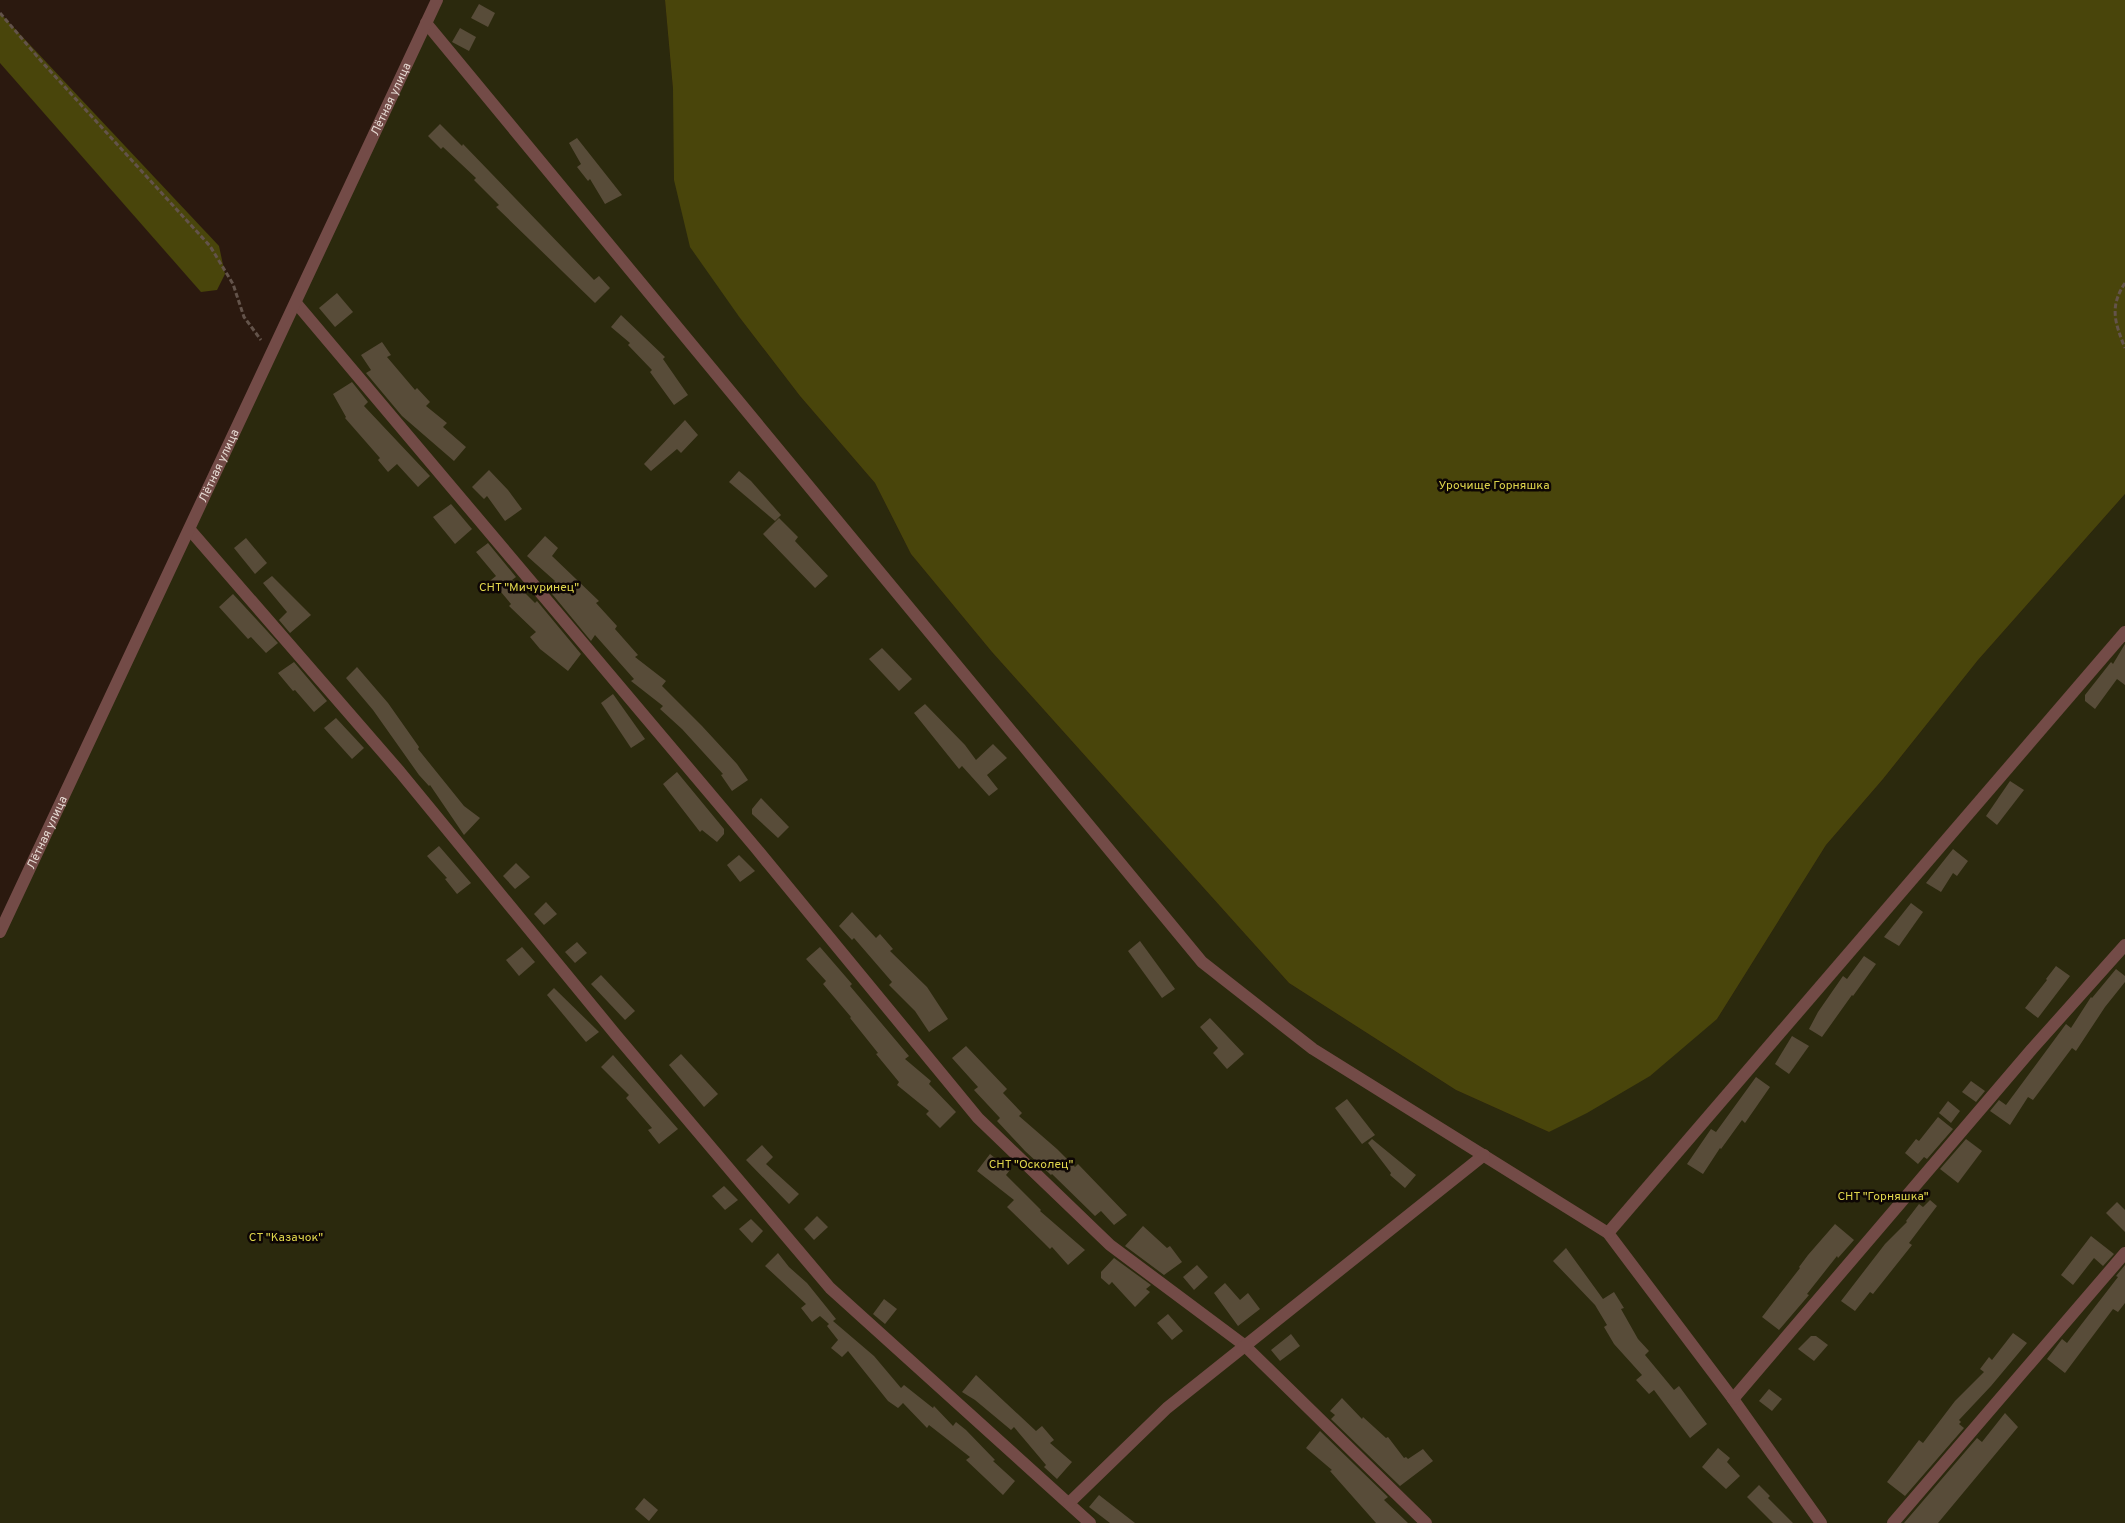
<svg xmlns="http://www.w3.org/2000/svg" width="2125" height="1523" font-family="Overpass,sans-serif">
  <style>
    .green { fill: #2b290d }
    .forest { fill: #49450b }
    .building { fill: #584c39 }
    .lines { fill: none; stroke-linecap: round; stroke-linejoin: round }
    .path { stroke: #63534a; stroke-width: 3; stroke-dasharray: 5 2.5; stroke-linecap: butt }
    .minor { stroke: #734b47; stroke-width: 12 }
    .labels { text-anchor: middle; stroke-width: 5; stroke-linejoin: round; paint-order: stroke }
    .street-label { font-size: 12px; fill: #e6dad3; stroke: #0d0604 }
    .park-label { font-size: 12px; fill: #e0d64c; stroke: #0d0604 }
  </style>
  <rect width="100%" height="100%" fill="#2b190f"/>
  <path class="green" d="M435 0H665L673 89 740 318 800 396 875 483 911 554 992 652 1289 983 1456 1090 1549 1132 1717 1019 1826 845 1883 779 1978 660 2125 494V1523H0V932Z"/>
  <g class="forest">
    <path d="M665 0H2125V494L1978 660 1883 779 1826 845 1717 1019 1650 1076 1587 1113 1549 1132 1456 1090 1289 983 992 652 911 554 875 483 800 396 740 318 690 247 674 180 673 89Z"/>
    <path d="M0 13 219 246 225 274 217 290 201 292 0 63Z"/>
  </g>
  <g class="building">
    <path d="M479 4 495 13 488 27 471 18Z"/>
    <path d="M460 28 476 37 469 51 452 42Z"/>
    <path d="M440 124 462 146 463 144 594 280 599 276 610 288 595 303 496 207 499 205 474 180 476 178 443 147 441 149 428 136Z"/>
    <path d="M577 138 622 195 605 204 590 179 588 181 577 167 581 164 569 143Z"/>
    <path d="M337 293 353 312 335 327 319 308Z"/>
    <path d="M621 315 665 357 663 359 688 395 674 405 650 372 652 370 628 345 630 343 611 327Z"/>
    <path d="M382 342 391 355 387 357 415 390 417 388 430 402 426 406 447 423 443 427 466 447 454 461 402 416 366 373 371 370 361 355Z"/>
    <path d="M352 382 368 402 364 406 430 476 418 487 397 464 388 472 378 460 380 458 345 418 346 417 333 394Z"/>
    <path d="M685 420 698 435 681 453 677 449 651 471 644 464Z"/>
    <path d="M489 470 508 490 522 509 505 521 487 496 484 499 472 487Z"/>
    <path d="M739 471 751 481 781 515 775 521 729 482Z"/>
    <path d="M451 504 472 529 455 544 433 517Z"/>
    <path d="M779 518 798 537 795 541 828 576 815 588 763 534Z"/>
    <path d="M545 536 558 548 552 556 599 601 596 603 617 626 615 629 638 655 635 657 666 681 662 686 702 726 737 764 748 780 732 791 721 775 723 774 682 729 660 709 663 706 631 681 634 679 595 635 591 641 548 589 555 581 527 556Z"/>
    <path d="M246 538 267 563 255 574 234 548Z"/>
    <path d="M488 543 516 577 512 580 535 603 537 601 581 654 568 671 540 649 530 637 536 632 509 606 511 604 491 580 496 576 476 552Z"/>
    <path d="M272 576 311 615 290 633 279 620 287 612 263 583Z"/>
    <path d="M233 594 278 643 266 653 251 637 248 639 219 607Z"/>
    <path d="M2125 644V685L2117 679 2095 709 2085 701V695L2111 662 2113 664Z"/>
    <path d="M882 648 912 679 899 691 869 659Z"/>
    <path d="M294 662 327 701 314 712 295 690 293 691 278 673Z"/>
    <path d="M357 667 388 703 419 747 418 749 464 806 480 818 464 835 430 785 429 786 419 775 373 710 346 678Z"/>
    <path d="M613 694 645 739 631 748 601 703Z"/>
    <path d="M925 704 965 745 976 760 993 744 1007 758 987 775 998 789 989 796 962 766 959 769 914 713Z"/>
    <path d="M336 718 364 748 352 759 324 728Z"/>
    <path d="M677 772 724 829V834L717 842 702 830 700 832 663 784Z"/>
    <path d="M2010 781 2024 790 1997 825 1986 816Z"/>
    <path d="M761 798 789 827 778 838 752 814V809Z"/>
    <path d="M439 846 471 883 457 894 445 879 447 878 427 856Z"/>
    <path d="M1953 849 1968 861 1957 876 1953 873 1941 892 1926 883Z"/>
    <path d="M739 855 755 871 740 882 727 865Z"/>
    <path d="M516 863 530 877 515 889 503 876Z"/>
    <path d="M546 902 557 914 544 925 534 914Z"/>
    <path d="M1911 903 1923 912 1899 946 1884 937Z"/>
    <path d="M852 912 876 938 880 934 893 949 890 951 927 987 948 1019 929 1032 915 1011 889 985 892 982 854 938 852 940 839 926Z"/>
    <path d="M1140 941 1175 989 1162 998 1128 951Z"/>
    <path d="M577 942 587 953 575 963 565 952Z"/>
    <path d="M522 947 535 962 519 976 506 960Z"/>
    <path d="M820 947 852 984 850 986 909 1056 905 1059 931 1081 929 1084 956 1112 940 1128 926 1114 929 1111 897 1085 899 1082 876 1054 878 1053 850 1018 851 1017 823 984 826 981 806 959Z"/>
    <path d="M1864 956 1876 964 1853 996 1852 995 1822 1037 1809 1029 1818 1012 1843 976 1847 979Z"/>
    <path d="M2056 966 2070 976 2038 1018 2025 1008 2047 980 2046 979Z"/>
    <path d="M2116 969 2125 976V982L2105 1007 2076 1051 2072 1048 2033 1100 2028 1097 2010 1125 1990 1111 1999 1100 2006 1105 2066 1024 2071 1028 2091 997 2092 998Z"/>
    <path d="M601 975 635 1011 625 1020 591 984Z"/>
    <path d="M554 988 599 1032 586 1042 547 995Z"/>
    <path d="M1210 1018 1244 1054 1227 1069 1213 1053 1218 1048 1200 1027Z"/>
    <path d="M1792 1036 1809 1046 1789 1074 1775 1064Z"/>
    <path d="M966 1046 1007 1089 1003 1093 1022 1113 1019 1116 1057 1149 1075 1167 1078 1164 1127 1215 1114 1225 1101 1211 1095 1216 1052 1174 1051 1175 1025 1151 997 1121 1000 1118 974 1090 978 1087 952 1058Z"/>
    <path d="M681 1054 718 1094 704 1107 669 1065Z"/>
    <path d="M613 1055 678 1129 659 1144 648 1130 652 1128 626 1098 629 1095 601 1067Z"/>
    <path d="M1756 1077 1770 1087 1745 1123 1742 1120 1721 1149 1720 1148 1703 1174 1687 1164 1711 1129 1716 1132Z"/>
    <path d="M1971 1081 1985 1091 1976 1102 1962 1092Z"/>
    <path d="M1347 1099 1375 1135 1362 1144 1335 1108Z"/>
    <path d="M1948 1101 1960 1111 1951 1123 1939 1113Z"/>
    <path d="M1938 1117 1953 1129 1927 1159 1924 1157 1918 1164 1905 1153 1916 1139 1919 1141Z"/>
    <path d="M1372 1139 1416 1175 1405 1188 1390 1175 1391 1173 1368 1143Z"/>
    <path d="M1966 1139 1982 1151 1958 1183 1940 1169Z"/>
    <path d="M762 1145 773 1157 766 1164 799 1194 789 1204 746 1160Z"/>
    <path d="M990 1154 1010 1170 1006 1175 1041 1210 1040 1211 1085 1250 1068 1265 1052 1247 1050 1249 1044 1243 1007 1207 1014 1200 977 1171Z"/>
    <path d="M724 1186 738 1200 725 1210 712 1196Z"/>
    <path d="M1930 1200 1937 1206 1909 1243 1912 1245 1873 1294 1870 1292 1855 1311 1841 1301 1885 1244 1907 1222 1906 1221 1919 1204 1923 1207Z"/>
    <path d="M2117 1202 2125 1210V1232L2106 1213Z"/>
    <path d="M817 1216 828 1227 814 1240 804 1229Z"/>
    <path d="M751 1219 763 1231 752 1243 739 1229Z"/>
    <path d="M1835 1224 1854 1240 1838 1258 1837 1256 1807 1294 1809 1295 1779 1330 1762 1317 1800 1268 1799 1267 1808 1255Z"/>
    <path d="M1143 1226 1167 1248 1170 1246 1182 1262 1164 1275 1125 1246Z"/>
    <path d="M2091 1236 2114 1254 2103 1266 2094 1258 2073 1285 2061 1275Z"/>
    <path d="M1566 1248 1603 1299 1614 1292 1624 1308 1621 1309 1638 1339 1649 1351 1645 1355 1674 1390 1679 1386 1707 1424 1690 1438 1654 1390 1649 1394 1636 1380 1642 1375 1614 1344 1604 1327 1607 1325 1595 1305 1553 1261Z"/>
    <path d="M778 1253 789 1267 807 1283 836 1319 833 1321 874 1356 901 1388 904 1385 933 1408 934 1406 953 1426 956 1422 966 1430 995 1460 993 1461 1015 1481 1003 1495 966 1460 970 1457 929 1425 927 1428 903 1403 898 1408 888 1401 848 1351 842 1357 831 1348 838 1340 827 1326 829 1324 820 1316 812 1322 801 1308 806 1304 765 1266Z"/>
    <path d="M1114 1258 1151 1285 1146 1289 1150 1292 1135 1307 1112 1282 1109 1285 1101 1278V1272Z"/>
    <path d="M1197 1265 1208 1277 1194 1290 1183 1277Z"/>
    <path d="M2125 1265V1303L2118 1312 2113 1309 2065 1373 2047 1359 2062 1339 2067 1343 2118 1277 2116 1276Z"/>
    <path d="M1225 1283 1240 1300 1248 1293 1260 1309 1238 1326 1214 1293Z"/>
    <path d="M884 1299 897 1309 885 1324 873 1314Z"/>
    <path d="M1168 1314 1183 1331 1172 1340 1157 1323Z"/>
    <path d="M2013 1333 2027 1343 1991 1386 1959 1420 1961 1422 1959 1424 1964 1428 1905 1496 1887 1482 1919 1440 1923 1443 1955 1401 1984 1372 1980 1369 1989 1357 1992 1360Z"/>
    <path d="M1291 1334 1300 1346 1280 1361 1271 1350Z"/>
    <path d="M1811 1336H1816L1828 1345 1814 1361 1798 1349Z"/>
    <path d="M976 1375 1036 1431 1042 1426 1054 1440 1050 1443 1072 1462 1057 1479 1044 1467 1046 1465 1014 1427 1011 1430 975 1400 962 1392Z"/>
    <path d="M1769 1389 1782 1399 1772 1411 1759 1401Z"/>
    <path d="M1342 1398 1362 1419 1363 1417 1386 1438 1388 1437 1404 1458 1406 1457 1408 1459 1423 1449 1433 1461 1400 1486 1331 1419 1335 1415 1330 1411Z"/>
    <path d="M2005 1413 2018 1427 1938 1523H1904L1977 1438 1982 1442Z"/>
    <path d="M1320 1431 1388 1497 1384 1500 1408 1523H1376L1330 1471 1332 1470 1306 1448Z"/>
    <path d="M1718 1448 1730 1458 1727 1462 1740 1476 1726 1489 1702 1467Z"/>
    <path d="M1759 1485 1770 1496 1768 1498 1793 1523H1773L1747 1497Z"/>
    <path d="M1099 1495 1135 1523H1110L1089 1507Z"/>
    <path d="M644 1498 658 1510 649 1521 635 1509Z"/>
  </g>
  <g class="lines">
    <g class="path">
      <path d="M0 13 42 62 210 246 233 284 244 317 261 340"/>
      <path d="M2125 283C2109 307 2115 323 2125 348"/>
    </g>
    <g class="minor">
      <path d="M426 23 1202 962 1313 1049 1608 1233 1733 1399 1821 1523"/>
      <path d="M296 303 755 847 978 1118 1110 1245 1244 1345 1426 1523"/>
      <path d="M190 530 400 772 616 1035 830 1288 1090 1523"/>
      <path id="s1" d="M0 932 437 0"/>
      <path d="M1608 1233 2125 632"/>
      <path d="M1733 1399 2032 1049 2125 945"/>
      <path d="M1069 1503 1167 1408 1484 1155"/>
      <path d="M1893 1523 2125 1253"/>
    </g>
  </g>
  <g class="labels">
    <g class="street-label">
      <text dy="4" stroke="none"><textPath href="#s1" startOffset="920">Лётная улица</textPath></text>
      <text dy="4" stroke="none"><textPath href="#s1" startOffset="515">Лётная улица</textPath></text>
      <text dy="4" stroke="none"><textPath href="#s1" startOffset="110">Лётная улица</textPath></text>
    </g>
    <g class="park-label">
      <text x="1494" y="489">Урочище Горняшка</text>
      <text x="529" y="591">СНТ "Мичуринец"</text>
      <text x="1031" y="1168">СНТ "Осколец"</text>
      <text x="1883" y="1200">СНТ "Горняшка"</text>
      <text x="286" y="1241">СТ "Казачок"</text>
    </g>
  </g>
</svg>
